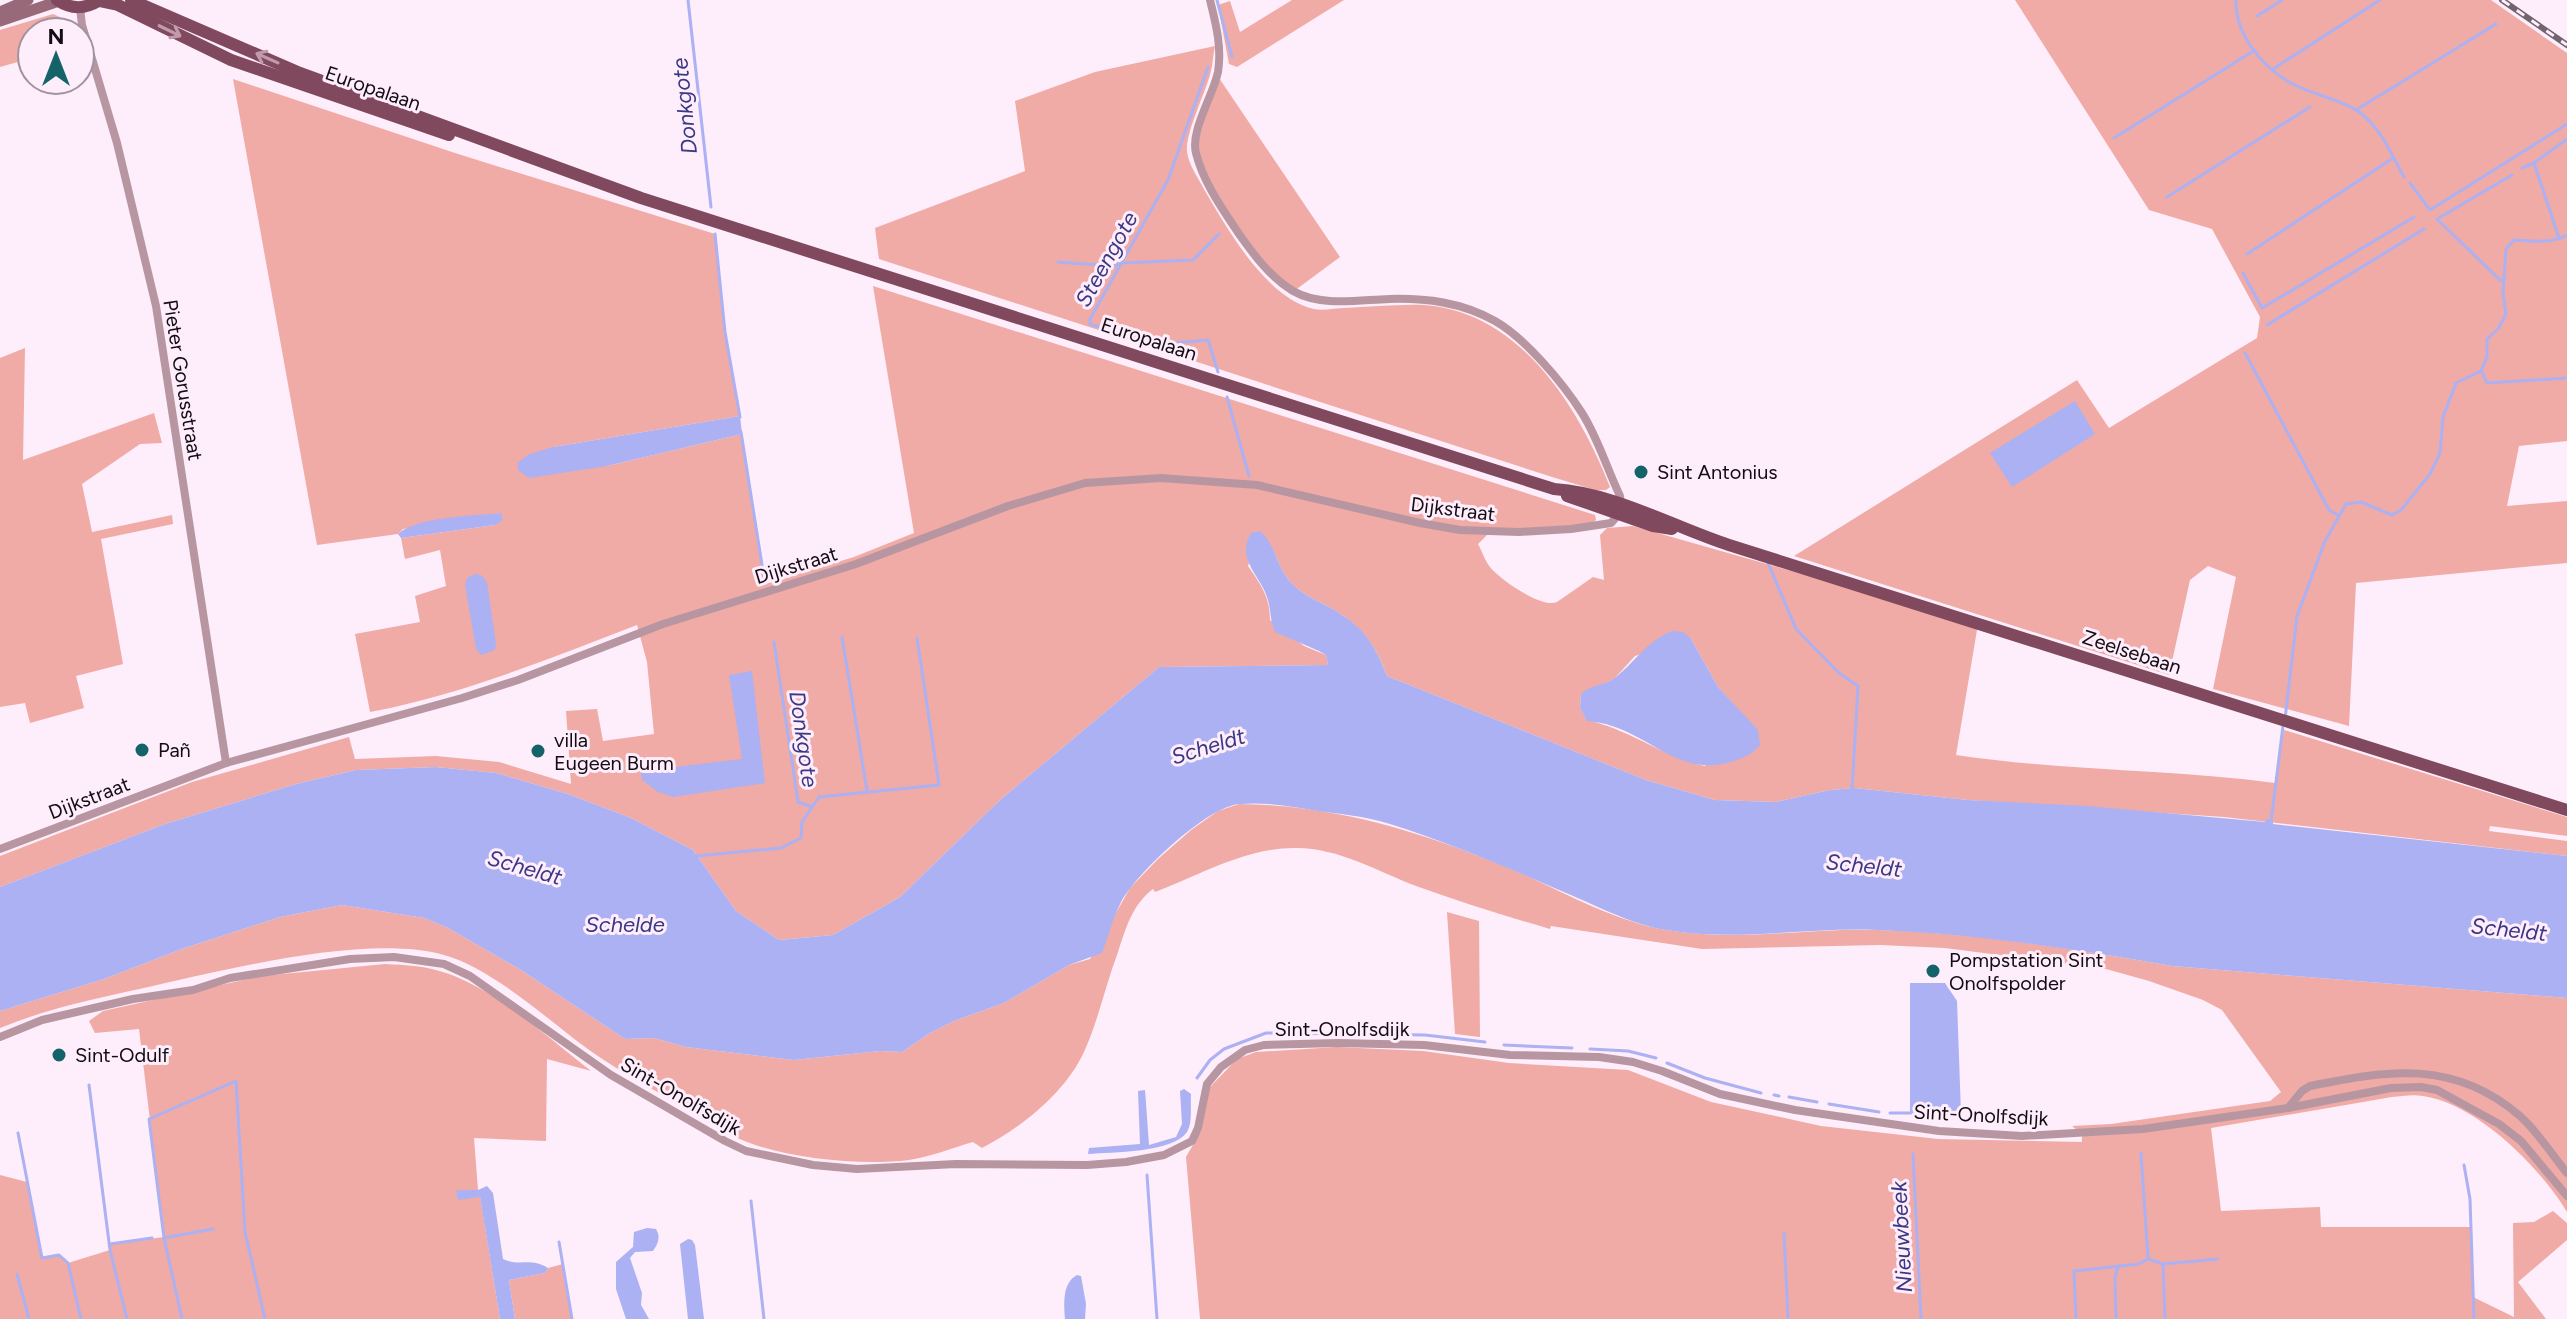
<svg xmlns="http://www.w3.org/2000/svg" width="2567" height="1319" font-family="Figtree,sans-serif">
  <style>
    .green { fill: #f0aba6; fill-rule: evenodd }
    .water { fill: #abb1f2 }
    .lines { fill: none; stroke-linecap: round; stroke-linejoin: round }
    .stream { stroke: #abb1f2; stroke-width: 3 }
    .street { stroke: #b796a1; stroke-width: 8 }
    .secondary { stroke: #986979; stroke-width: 11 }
    .primary { stroke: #81495d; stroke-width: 12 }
    .rail-casing { stroke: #70656e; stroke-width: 6 }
    .rail { stroke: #feedfb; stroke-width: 3; stroke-dasharray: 9; stroke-linecap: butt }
    .oneway { stroke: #c09bac }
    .poi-dot { fill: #146369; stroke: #feedfb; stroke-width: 3 }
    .labels { text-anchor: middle; stroke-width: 6; stroke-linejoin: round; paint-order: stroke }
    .street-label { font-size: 20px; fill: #130c12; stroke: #feedfb }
    .poi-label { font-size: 20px; fill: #130c12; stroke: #feedfb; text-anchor: start }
    .water-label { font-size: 22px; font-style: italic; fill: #3a3884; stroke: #feedfb }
  </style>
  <rect width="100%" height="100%" fill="#feedfb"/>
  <g class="green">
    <path d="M1292 0H1344L1237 67 1229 64 1218 5 1230 1 1240 32Z"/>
    <path d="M2015 0H2491L2567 53V441L2519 446 2507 506 2567 501V563L2356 583 2349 726 2213 689 2236 577 2208 566 2190 580 2169 675 1794 556 2077 380 2109 428 2257 338 2260 317 2212 229 2149 210Z"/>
    <path d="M53 14C63 18 68 22 71 32H32V58L0 67V30Z"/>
    <path d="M1215 46C1213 54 1213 63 1211 71 1206 92 1185 133 1187 152 1189 166 1199 179 1205 191 1228 230 1266 298 1314 309 1324 311 1335 308 1345 308 1371 307 1398 304 1424 305 1520 312 1578 406 1610 487L1606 490H1595L1549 476 879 259 875 228 1025 171 1015 101 1095 72Z"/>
    <path d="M1217 75 1340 257 1294 291 1255 257 1205 175 1194 140Z"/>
    <path d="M233 79 455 153 715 234 725 332 740 416 553 447 607 466 742 434 765 584 854 557 914 533 873 286 1595 515 1596 520 1586 527 1490 532 1478 544C1482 551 1485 561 1490 567 1500 580 1543 609 1557 602L1593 577 1604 580 1600 535 1607 528 1633 526 1978 624 1956 755C2062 771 2169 769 2275 783L2284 730 2567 817V836L2490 826 2489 831 2567 841V856L2224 817 1968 800 1854 788 1830 790 1776 802 1715 800 1646 780 1387 676C1375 643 1360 624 1329 607 1314 599 1299 593 1288 579 1276 564 1275 544 1259 532L1248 566C1261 585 1270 597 1270 620L1304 646 1326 655 1328 665 1159 667 1000 800 900 897 833 935 779 940 736 911 693 850 631 818 568 794 496 773 436 767 356 770 296 784 165 824 0 887V856L192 782 349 737 355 759 436 756 499 762 571 784 566 711 597 709 603 741 654 734 647 662 637 625C548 659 464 694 370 712L355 634 420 622 415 596 446 586 440 550 405 559 401 538 495 525 501 513 403 529 398 534 317 545ZM1691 639 1718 687 1736 707 1705 766C1661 756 1631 730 1587 720L1580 708 1581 694 1614 679 1635 656Z"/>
    <path d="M25 348 23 460 154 413 162 443 140 444 82 484 92 532 172 515 173 524 101 539 123 664 76 676 84 708 30 723 25 703 0 707V358Z"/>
    <path d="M1239 804C1339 805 1429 834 1520 873 1565 893 1617 922 1666 930 1736 942 1807 928 1878 930 1976 933 2075 949 2172 966L2567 998V1212C2541 1168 2476 1103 2423 1096 2413 1094 2402 1096 2392 1097L2211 1128 2221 1211 2320 1207 2321 1227H2471L2473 1297 2514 1317 2513 1223 2534 1222 2553 1211 2567 1223V1240L2518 1282 2546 1319H1200L1186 1157 1201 1131 1210 1087 1237 1059 1256 1052 1337 1047 1423 1051 1509 1063 1628 1070 1711 1102 1821 1126 1938 1139 2082 1142V1134L2072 1126 2111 1124 2270 1101 2281 1092 2222 1010 2203 1000 2149 981 2106 969 1945 948 1880 945 1702 949 1551 926 1550 929C1505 916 1460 902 1416 886 1377 871 1337 847 1294 848 1245 848 1200 875 1155 892L1153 889C1132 905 1126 928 1118 952 1106 984 1098 1021 1084 1052 1065 1093 1022 1127 982 1148L973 1142C952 1148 930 1157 909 1160 863 1166 791 1159 747 1142 721 1132 698 1114 673 1101 641 1082 610 1066 581 1044 544 1016 489 967 444 955 369 934 234 968 157 985 104 997 51 1007 0 1028V1011L104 979 182 949 280 917 342 905 424 918 448 928 521 970 625 1039 654 1038 686 1047 794 1060 880 1051 902 1052 930 1033 954 1021 1004 1003 1069 965 1090 959 1130 888 1158 859 1191 830 1218 811Z"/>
    <path d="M1447 912 1479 921 1480 1037 1455 1034Z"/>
    <path d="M385 964C406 965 426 966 446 973 495 989 550 1039 591 1071L547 1059 546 1141 474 1138 478 1190H457L480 1196 500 1319H0V1175L27 1182 43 1258 59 1255 68 1263 110 1250V1244L164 1237 139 1029 95 1033 89 1021 103 1011 262 976Z"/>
    <path d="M563 1264 572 1319H515L509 1280 545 1273 548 1268Z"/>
  </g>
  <g class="water">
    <path d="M2075 401 2095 434 2012 487 1990 453Z"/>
    <path d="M740 416 742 434 607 466 529 478 518 470V462L530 454 553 447Z"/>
    <path d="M501 513 503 520 495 525 401 538 398 534C418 516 475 516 501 513Z"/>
    <path d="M1260 531C1275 544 1276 564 1288 579 1299 593 1314 599 1329 607 1362 625 1374 642 1387 676L1646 780 1715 800 1776 802 1830 790 1854 788 1968 800 2088 806 2265 822 2266 819 2273 820V824L2567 856V998L2172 966C2075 949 1976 934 1878 930 1807 927 1736 942 1666 930 1629 924 1594 904 1559 890 1504 866 1447 842 1390 824 1365 816 1338 814 1312 810 1289 806 1264 802 1240 804 1207 806 1137 873 1121 902 1113 918 1108 937 1102 953L1069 965 1004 1003 954 1021 930 1033 902 1052 880 1051 794 1060 686 1047 654 1038 625 1039 521 970 448 928 424 918 342 905 280 917 182 949 104 979 0 1011V887L165 824 296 784 356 770 436 767 496 773 568 794 631 818 693 850 736 911 779 940 833 935 900 897 1000 800 1159 667 1328 665 1326 655 1319 651 1275 632C1270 621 1271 611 1268 600 1262 576 1235 560 1251 533Z"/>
    <path d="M475 574 481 575 487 582 496 644 495 650 481 655 476 649 465 585 467 578Z"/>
    <path d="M1672 631 1683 632 1691 639 1718 687 1758 730 1760 745C1752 754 1746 757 1734 761 1683 778 1656 740 1612 726 1604 723 1595 722 1587 721L1580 708 1581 694C1591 684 1605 686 1616 677 1636 661 1647 641 1672 631Z"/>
    <path d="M752 671 765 783 673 797 658 792 642 780 641 771 742 759 729 675Z"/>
    <path d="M1910 983H1945L1957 1001 1961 1114 1910 1113Z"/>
    <path d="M1184 1089 1191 1094C1190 1105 1193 1122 1187 1132 1172 1153 1112 1152 1088 1154L1089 1148 1140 1144 1138 1091 1145 1090 1149 1145 1176 1137 1182 1124 1180 1091Z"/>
    <path d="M487 1186 493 1193 503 1259C520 1267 530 1257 548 1268L545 1273 509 1280 515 1319H500L480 1197 458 1200 456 1190H478Z"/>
    <path d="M647 1228 656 1229C661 1237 658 1244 653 1251L635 1252 630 1258 642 1293 641 1305 649 1319H626L616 1289V1262L633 1247 634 1232Z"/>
    <path d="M688 1239 692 1240 695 1245 704 1319H688L680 1244Z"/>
    <path d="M1077 1275 1081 1276 1086 1304 1085 1319H1065C1064 1304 1062 1283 1077 1275Z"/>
  </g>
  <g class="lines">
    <g class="stream">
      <path d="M688 0 711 207"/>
      <path d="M1217 0 1232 57"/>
      <path d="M2236 0C2235 34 2262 67 2291 83 2312 95 2339 98 2359 112 2381 128 2392 155 2404 177"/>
      <path d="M2257 16 2282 0"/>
      <path d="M1208 67 1168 180 1090 319V324L1153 345 1208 340 1218 372"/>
      <path d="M2273 69 2380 0"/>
      <path d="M2356 110 2496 24"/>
      <path d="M2114 138 2255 50"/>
      <path d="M2534 163 2567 139"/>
      <path d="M2522 168 2534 163 2559 238"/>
      <path d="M2410 183 2430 210 2567 124"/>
      <path d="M2167 197 2310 107"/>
      <path d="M715 234 725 332 740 417"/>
      <path d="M2247 254 2393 158"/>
      <path d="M1058 262 1114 266 1121 263 1193 260 1219 234"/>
      <path d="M2243 273 2262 308 2414 217"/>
      <path d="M2504 279 2501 281 2437 219 2512 175"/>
      <path d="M2267 325 2424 229"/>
      <path d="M2245 353 2329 510 2338 515"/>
      <path d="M2482 372 2487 383 2567 378"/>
      <path d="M1227 397 1249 476"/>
      <path d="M741 432 765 584"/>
      <path d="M1768 563 1796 629 1839 673 1858 686 1852 790"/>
      <path d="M842 637 867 791"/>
      <path d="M774 642 798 802 812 807"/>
      <path d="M2285 719 2297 616 2325 541 2346 504 2361 502 2392 515 2401 510 2430 474 2440 453 2443 417 2456 383 2481 371 2487 357V339L2498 329 2506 314 2503 293 2506 249 2514 240C2532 241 2551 244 2567 235"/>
      <path d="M2271 822 2283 726"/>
      <path d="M696 856 781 848 801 838 802 822 819 797 939 785 917 638"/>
      <path d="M1504 1045 1572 1048"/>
      <path d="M1590 1049 1628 1051 1656 1058"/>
      <path d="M1667 1063 1705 1078 1761 1093"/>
      <path d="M1197 1078 1210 1060 1224 1049 1266 1033 1425 1035 1485 1042"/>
      <path d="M89 1085 110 1250 127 1319"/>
      <path d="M1774 1095 1779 1096"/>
      <path d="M1789 1097 1817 1102"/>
      <path d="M1829 1104 1879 1112"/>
      <path d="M1890 1113H1922"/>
      <path d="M18 1133 42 1258 59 1255 68 1263 81 1319"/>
      <path d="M2141 1153 2148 1259 2163 1264 2165 1319"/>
      <path d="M1913 1154 1921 1319"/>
      <path d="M2464 1165 2470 1199 2474 1319"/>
      <path d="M1147 1175 1157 1319"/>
      <path d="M751 1201 764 1319"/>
      <path d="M1784 1233 1788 1319"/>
      <path d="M164 1238 149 1119 236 1081 245 1232 265 1319"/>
      <path d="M559 1242 572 1319"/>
      <path d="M110 1244 152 1238"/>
      <path d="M2163 1264 2218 1259"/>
      <path d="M17 1274 29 1319"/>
      <path d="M182 1319 164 1238 213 1229"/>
      <path d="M2076 1319 2074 1271 2139 1264 2148 1259"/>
      <path d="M2116 1319 2115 1277 2118 1266"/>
    </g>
    <g class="street">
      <path d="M1210 0C1216 24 1222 48 1218 72 1213 96 1190 131 1196 153 1203 182 1223 210 1239 234 1254 255 1270 277 1293 291 1321 307 1358 300 1389 299 1426 298 1461 302 1495 321 1525 338 1563 383 1582 413 1598 438 1607 469 1620 496L1621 505"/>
      <path d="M80 8 82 25 117 143 156 306 226 763"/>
      <path d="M0 849 226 763 462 698 518 680 663 624 856 564 1008 506 1085 483 1161 478 1257 485 1420 523 1460 530 1519 532 1571 529 1611 523 1619 514"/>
      <path d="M0 1037 42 1020 133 999 193 990 230 978 350 959 394 957 444 964 470 976 611 1075 725 1141 746 1151 813 1165 857 1169 956 1164 1087 1165 1126 1162 1164 1155 1192 1141 1198 1128 1207 1084 1221 1067 1245 1050 1264 1045 1338 1043 1424 1045 1510 1055 1599 1057 1633 1062 1662 1071 1720 1094 1795 1110 1939 1131 2022 1136 2143 1129 2288 1108 2391 1088 2421 1087 2437 1090 2499 1124 2521 1141 2567 1196"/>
      <path d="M2288 1108 2302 1091 2310 1086C2388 1070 2454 1059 2520 1116 2538 1132 2552 1155 2567 1173"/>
    </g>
    <g class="secondary">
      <path d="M0 12 28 0"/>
      <path d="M0 21 59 1"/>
    </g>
    <g class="primary">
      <path d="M57 0C72 10 85 9 100 0"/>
      <path d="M131 0 300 73 641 198 1554 489C1615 493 1671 526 1729 545L2567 810"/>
      <path d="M99 1 118 5 231 60 449 135"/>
      <path d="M1567 496 1653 526 1672 529"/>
    </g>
    <defs>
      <path id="rail" d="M2502 0 2567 45"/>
    </defs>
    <use href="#rail" class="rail-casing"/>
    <use href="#rail" class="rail"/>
  </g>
  <defs><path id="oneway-shaft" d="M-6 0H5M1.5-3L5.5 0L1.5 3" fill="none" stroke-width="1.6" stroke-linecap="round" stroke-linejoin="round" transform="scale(2)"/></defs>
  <g class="oneway">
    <use href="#oneway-shaft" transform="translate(170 31) rotate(26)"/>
    <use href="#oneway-shaft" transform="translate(267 58) rotate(-156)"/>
  </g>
  <g class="poi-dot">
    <circle cx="1641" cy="472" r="8"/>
    <circle cx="142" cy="750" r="8"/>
    <circle cx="538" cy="751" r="8"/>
    <circle cx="1933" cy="971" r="8"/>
    <circle cx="59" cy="1055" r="8"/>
  </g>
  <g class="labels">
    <g class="street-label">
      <text transform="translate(373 88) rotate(19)" y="7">Europalaan</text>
      <text transform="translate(1149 339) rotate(18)" y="7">Europalaan</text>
      <text transform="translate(183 380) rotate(81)" y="7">Pieter Gorusstraat</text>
      <text transform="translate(1453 509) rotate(7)" y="7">Dijkstraat</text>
      <text transform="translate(796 565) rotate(-17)" y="7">Dijkstraat</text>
      <text transform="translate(2132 652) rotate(18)" y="7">Zeelsebaan</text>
      <text transform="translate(89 798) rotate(-21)" y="7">Dijkstraat</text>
      <text x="1342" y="1036">Sint-Onolfsdijk</text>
      <text transform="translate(681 1096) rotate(30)" y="7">Sint-Onolfsdijk</text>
      <text transform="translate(1981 1115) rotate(3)" y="7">Sint-Onolfsdijk</text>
    </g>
    <g class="poi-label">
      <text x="1657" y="479">Sint Antonius</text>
      <text x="554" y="747">villa<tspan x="554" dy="23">Eugeen Burm</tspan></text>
      <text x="158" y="757">Pañ</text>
      <text x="1949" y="967">Pompstation Sint<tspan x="1949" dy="23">Onolfspolder</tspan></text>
      <text x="75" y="1062">Sint-Odulf</text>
    </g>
    <g class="water-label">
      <text transform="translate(684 106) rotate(-96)" y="8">Donkgote</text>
      <text transform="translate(1106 259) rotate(-61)" y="8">Steengote</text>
      <text transform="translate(804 739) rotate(82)" y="8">Donkgote</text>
      <text transform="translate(1208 746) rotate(-17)" y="8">Scheldt</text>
      <text transform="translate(1864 865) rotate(6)" y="8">Scheldt</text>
      <text transform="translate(525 867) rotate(16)" y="8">Scheldt</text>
      <text x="625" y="932">Schelde</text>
      <text transform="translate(2509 929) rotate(6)" y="8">Scheldt</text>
      <text transform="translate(1901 1237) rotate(-93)" y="8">Nieuwbeek</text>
    </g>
  </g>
  <g transform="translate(56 56)"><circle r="38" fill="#feedfb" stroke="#a0939e" stroke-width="2"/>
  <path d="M0-6L14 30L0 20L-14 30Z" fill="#146369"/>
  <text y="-12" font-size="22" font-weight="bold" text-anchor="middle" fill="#130c12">N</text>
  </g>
</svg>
